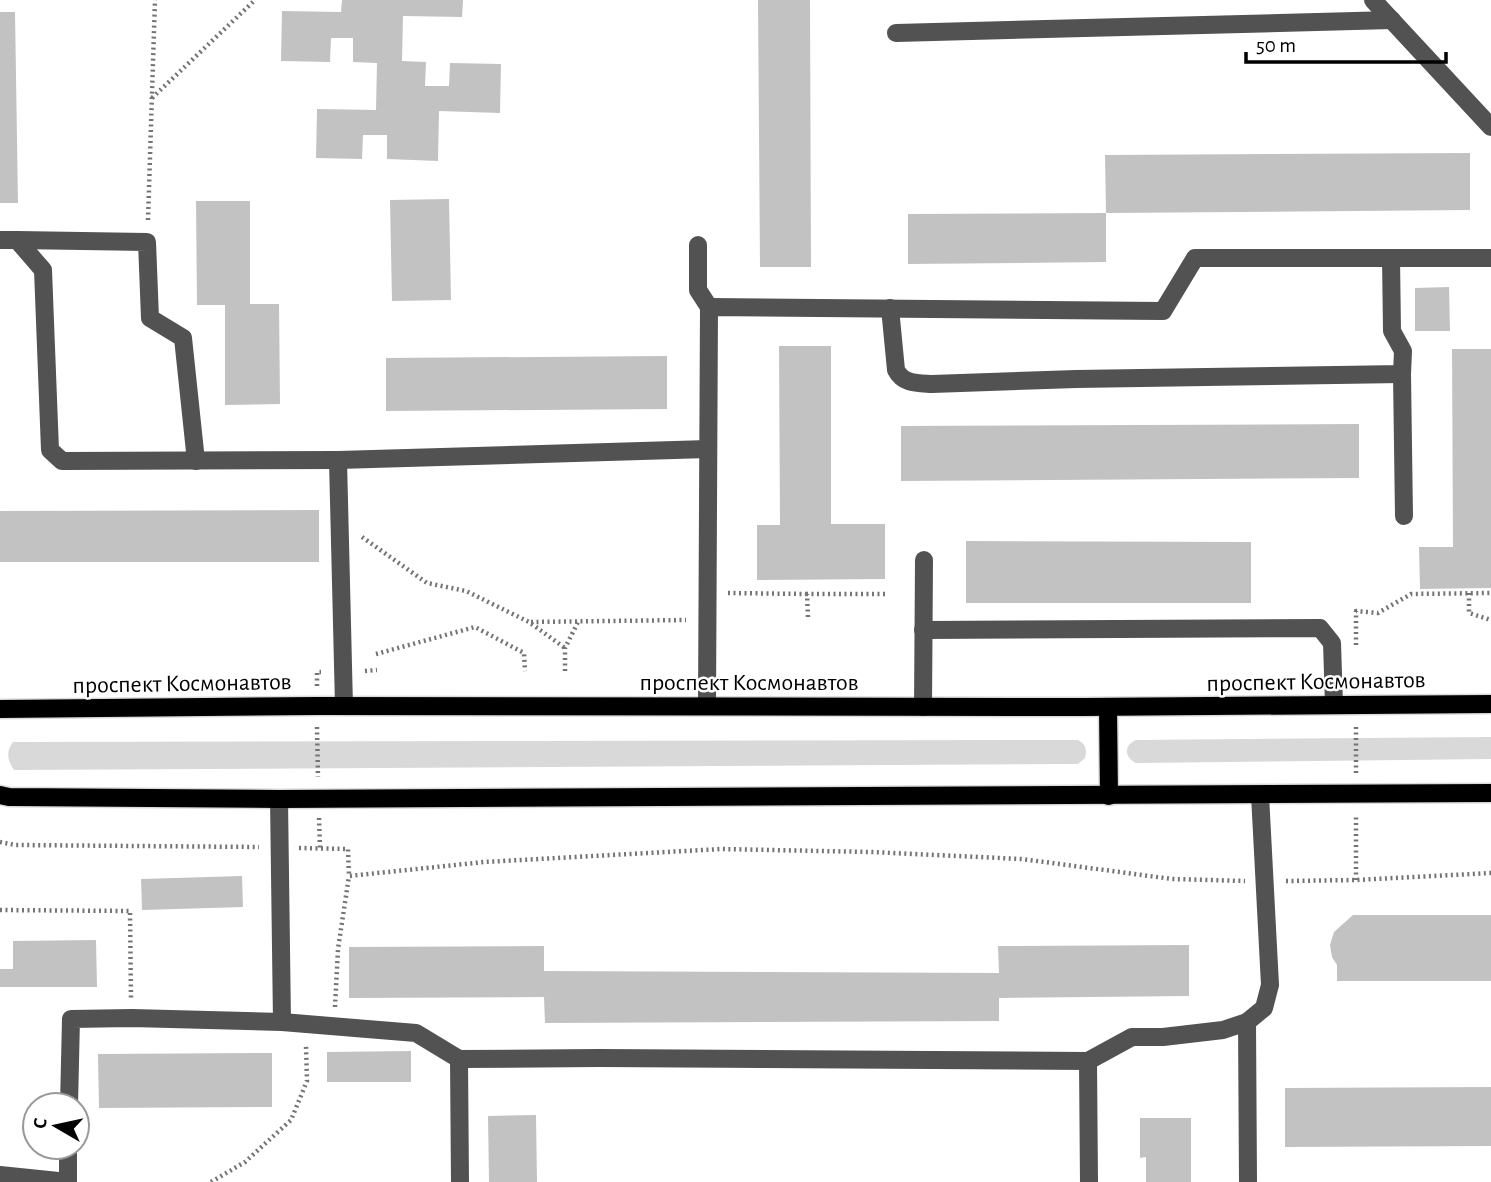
<svg xmlns="http://www.w3.org/2000/svg" width="1491" height="1182" font-family="'Alegreya Sans',sans-serif">
  <style>
    .green { fill: #d9d9d9 }
    .building { fill: #c2c2c2 }
    .lines { fill: none; stroke-linecap: round; stroke-linejoin: round }
    .major-casing { stroke: #dbdbdb; stroke-width: 21 }
    .path { stroke: #747474; stroke-width: 4.5; stroke-dasharray: 2 3.5; stroke-linecap: butt }
    .minor { stroke: #525252; stroke-width: 18 }
    .major { stroke: #000; stroke-width: 18 }
    .labels { text-anchor: middle; stroke-width: 5; stroke-linejoin: round; paint-order: stroke }
    .street-label { font-size: 24px; fill: #000; stroke: #fff }
  </style>
  <rect width="100%" height="100%" fill="#fff"/>
  <g class="green">
    <path d="M1491 737V759L1136 763C1124 757 1124 745 1136 740Z"/>
    <path d="M1078 740C1086 744 1087 750 1085 758L1078 764 14 770C7 760 6 751 13 742Z"/>
  </g>
  <g class="building">
    <path d="M342 0H463L462 17 403 16 402 61 426 62 425 86H449L450 63 501 64 500 113 439 111 438 161 387 159V135H363L362 159 316 158 317 109 376 110 377 63 353 62V38H331L330 62 281 61 282 11 341 12Z"/>
    <path d="M758 0H810L811 267H760Z"/>
    <path d="M0 12H15L18 203H0Z"/>
    <path d="M1470 153V210L1106 213 1105 155Z"/>
    <path d="M449 199 451 300 392 301 390 200Z"/>
    <path d="M196 201H250V304H279L280 404 225 405V305H197Z"/>
    <path d="M1106 213V262L908 264V214Z"/>
    <path d="M1449 287 1450 331H1415V288Z"/>
    <path d="M779 346H831V524H885V579L757 580V525H780Z"/>
    <path d="M1452 349H1491V588L1420 589 1419 547H1453Z"/>
    <path d="M667 356V409L386 411V358Z"/>
    <path d="M1359 424V478L901 481V426Z"/>
    <path d="M319 510V562H0V511Z"/>
    <path d="M966 541 1251 542V603H966Z"/>
    <path d="M242 876 243 907 142 910 141 879Z"/>
    <path d="M1353 915H1491V981H1337V965L1332 957 1330 945 1334 932Z"/>
    <path d="M96 940 97 987H0V969H13V941Z"/>
    <path d="M1189 945V996L999 998V1021L545 1023 544 997 349 998V947L544 946V971L999 973 998 946Z"/>
    <path d="M411 1051V1082H327V1052Z"/>
    <path d="M272 1053V1107L99 1108 98 1054Z"/>
    <path d="M1491 1087V1146L1285 1147V1088Z"/>
    <path d="M536 1115 537 1182H489L488 1116Z"/>
    <path d="M1140 1118H1191V1182H1146V1157L1140 1158Z"/>
  </g>
  <g class="lines">
    <defs>
      <g id="major">
        <path d="M1108 707 1109 796"/>
        <path d="M0 709 317 706 1083 707 1491 704"/>
        <path d="M0 795 9 797 279 799 1491 793"/>
      </g>
    </defs>
    <use href="#major" class="major-casing"/>
    <g class="path">
      <path d="M152 98 255 0"/>
      <path d="M148 220 155 0"/>
      <path d="M362 537 427 583 466 591 529 622 565 648"/>
      <path d="M728 593 807 594"/>
      <path d="M1469 593V613L1491 620"/>
      <path d="M808 617 807 594H886"/>
      <path d="M531 622 686 620"/>
      <path d="M1356 645V611L1378 613 1411 594 1491 593"/>
      <path d="M376 654 475 627 524 653 525 671"/>
      <path d="M365 671 377 670"/>
      <path d="M565 671V648L578 622"/>
      <path d="M317 686V672H321"/>
      <path d="M317 727 318 777"/>
      <path d="M1356 727V774"/>
      <path d="M319 818 320 848"/>
      <path d="M0 842 15 845 259 847"/>
      <path d="M299 848 348 849 349 876 484 862 721 849 871 852 1022 859 1172 879 1245 881"/>
      <path d="M1356 880V814"/>
      <path d="M1286 881 1356 880 1491 873"/>
      <path d="M0 910 130 911 131 998"/>
      <path d="M335 1007 338 949 349 876"/>
      <path d="M211 1182 245 1162 291 1120 307 1081 306 1046"/>
    </g>
    <g class="minor">
      <path d="M1373 0 1491 127"/>
      <path d="M896 33 1392 20"/>
      <path d="M0 240H17L43 270 50 450 62 461 338 460"/>
      <path d="M17 240 147 242 150 318 183 338 196 461"/>
      <path d="M698 245V290L709 307"/>
      <path d="M890 308 896 370C903 384 917 383 932 384L1076 379 1402 374 1403 351 1392 331 1391 258"/>
      <path d="M1402 374 1404 516"/>
      <path d="M923 630 1320 628 1332 643 1334 705"/>
      <path d="M344 706 338 460 708 449"/>
      <path d="M707 706 709 307 1163 311 1195 258H1491"/>
      <path d="M923 707 924 560"/>
      <path d="M279 799 282 1022 416 1033 459 1059 599 1058 1088 1061"/>
      <path d="M1247 1022 1248 1182"/>
      <path d="M459 1059 460 1182"/>
      <path d="M69 1105 71 1019 132 1018 282 1022"/>
      <path d="M0 1175 68 1182V1147"/>
      <path d="M1089 1182 1088 1061 1132 1037H1163L1223 1030 1247 1022 1264 1008 1270 985 1260 795"/>
    </g>
    <use href="#major" class="major"/>
  </g>
  <g class="labels">
    <g class="street-label">
      <text transform="translate(1316 681) rotate(-1)" y="8">проспект Космонавтов</text>
      <text x="749" y="690">проспект Космонавтов</text>
      <text transform="translate(182 683) rotate(-1)" y="8">проспект Космонавтов</text>
    </g>
  </g>
  <g transform="translate(56 1126) rotate(279)"><circle r="33" fill="#ffffff" stroke="#999999" stroke-width="2"/>
  <path d="M0-5L12 26L0 18L-12 26Z" fill="#000000"/>
  <text y="-10" font-size="19" font-weight="bold" text-anchor="middle" fill="#000000">С</text>
  </g>
  <path d="M1246 52v10h200v-10" fill="none" stroke="#000000" stroke-width="3.5"/>
  <text x="1256" y="52" font-size="21" fill="#000000" stroke="#ffffff" stroke-width="5" paint-order="stroke">50 m</text>
</svg>
